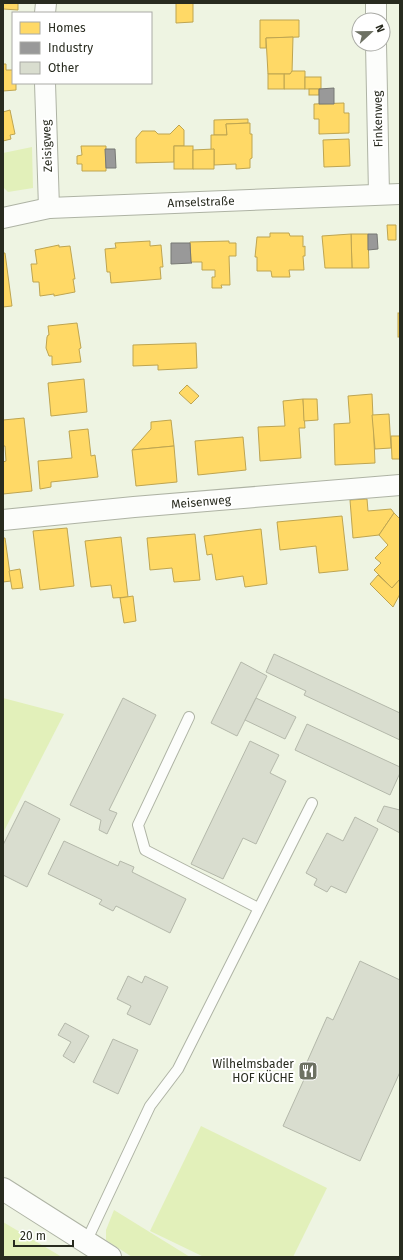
<svg xmlns="http://www.w3.org/2000/svg" width="403" height="1260" font-family="'Fira Sans',sans-serif">
  <style>
    .green { fill: #e2f0ba }
    .homes { fill: #ffd966; stroke: #bea551 }
    .industry { fill: #999; stroke: #777874 }
    .building { fill: #d9ddcf; stroke: #b4b8aa }
    .lines { fill: none; stroke-linecap: round; stroke-linejoin: round }
    .lane-casing { stroke: #aeb3a4; stroke-width: 12 }
    .street-casing { stroke: #aeb3a4; stroke-width: 22 }
    .secondary-casing { stroke: #aeb3a4; stroke-width: 24 }
    .lane { stroke: #fcfdfb; stroke-width: 10 }
    .street { stroke: #fcfdfb; stroke-width: 20 }
    .secondary { stroke: #fcfdfb; stroke-width: 22 }
    .labels { text-anchor: middle; stroke-width: 4; stroke-linejoin: round; paint-order: stroke }
    .street-label { font-size: 12px; fill: #282b1f; stroke: #fff }
    .poi-label { font-size: 12px; fill: #282b1f; stroke: #fff; text-anchor: end }
  </style>
  <rect width="100%" height="100%" fill="#eef4e2"/>
  <g class="green">
    <path d="M32 147 33 188 8 192 3 187V153Z"/>
    <path d="M3 698 64 714 3 833Z"/>
    <path d="M201 1126 327 1188 293 1257H204L150 1231Z"/>
    <path d="M114 1210 190 1257H132L106 1240V1230Z"/>
    <path d="M3 1222 62 1257H3Z"/>
  </g>
  <g class="homes">
    <path d="M3 3H18V10L3 9Z"/>
    <path d="M176 3H193V22L176 23Z"/>
    <path d="M260 20H299V37L266 38V48H260Z"/>
    <path d="M293 37 292 73 290 74H268L266 38Z"/>
    <path d="M3 64H6V70H13V83H16V90L3 91Z"/>
    <path d="M292 71H305V89H284V74H290Z"/>
    <rect x="268" y="74" width="16" height="15"/>
    <rect x="305" y="77" width="16" height="12"/>
    <rect x="309" y="89" width="10" height="6"/>
    <path d="M344 103V113H349V133L319 134V119H314V104Z"/>
    <path d="M10 110 15 134 10 135 11 139 3 141V112Z"/>
    <path d="M248 119V123L226 124 227 135H214V120Z"/>
    <path d="M250 123V134H252V158L250 159V168L236 169V164L214 165V149L211 150V135H227L226 124Z"/>
    <path d="M179 125 184 130V146H174V162L136 163V138L142 131H155L158 134H170Z"/>
    <path d="M349 139 350 166 324 167 323 140Z"/>
    <path d="M81 146H106V171H82V164H77V156L82 155Z"/>
    <rect x="174" y="146" width="19" height="23"/>
    <path d="M214 149V169H193V150Z"/>
    <path d="M387 225H396V240H388Z"/>
    <path d="M270 233H289L290 236H303V247L305 246V256H303L304 270H289L290 277H272L271 271H257V257H255L257 237H270Z"/>
    <path d="M351 234H368L369 268H352Z"/>
    <path d="M351 234 352 268H325L322 236Z"/>
    <path d="M150 241V246L161 245 163 267H160L161 279 111 283 110 272H107L105 249 116 248 115 243Z"/>
    <path d="M229 241V243H236V256H229L230 285H221L222 288H212V277H215V270H202V262H191L190 242Z"/>
    <path d="M59 245V247L70 246 75 279H73L75 292 54 296V294L40 296 39 282H33L31 264H37L35 250Z"/>
    <path d="M3 253H5L12 306 3 307Z"/>
    <rect x="398" y="313" width="2" height="24"/>
    <path d="M77 323 81 348 79 349 81 362 52 365V356H49L46 348 47 337 48 335H49L48 326Z"/>
    <path d="M196 343 197 368 158 370V365L133 366V345Z"/>
    <path d="M84 379 87 412 51 416 48 383Z"/>
    <path d="M187 385 199 396 191 404 179 393Z"/>
    <path d="M372 394 375 463 335 465 334 424 350 423 348 396Z"/>
    <path d="M303 399 305 428H299L301 458 260 461 258 427 285 426 283 401Z"/>
    <path d="M303 399H317L318 420 304 421Z"/>
    <path d="M389 414 391 448 375 449 372 415Z"/>
    <path d="M24 418 32 491 3 494V462L6 461 5 446H3V420Z"/>
    <path d="M171 420 174 446 132 450 151 429V422Z"/>
    <path d="M88 429 91 456 95 455 98 477 51 482V487L40 489 38 461 72 458 69 431Z"/>
    <path d="M391 436H400V459H392Z"/>
    <path d="M243 437 246 470 198 475 195 441Z"/>
    <path d="M174 446 177 482 136 486 132 450Z"/>
    <path d="M367 499 368 511 391 509 394 513 379 535 353 538 350 500Z"/>
    <path d="M394 513 400 519V579L392 588 374 570 381 563 375 558 388 545 379 535Z"/>
    <path d="M342 516 348 570 319 573 316 546 280 550 277 522Z"/>
    <path d="M67 528 74 586 40 590 33 531Z"/>
    <path d="M261 529 267 584 245 587 243 576 216 580 212 554 207 555 204 536Z"/>
    <path d="M195 534 200 580 174 582 172 568 150 570 147 538Z"/>
    <path d="M121 537 128 597 113 598 111 585 91 587 85 541Z"/>
    <path d="M3 538H5L11 581 3 582Z"/>
    <path d="M20 569 23 588 12 589 9 571Z"/>
    <path d="M378 575 392 588 400 579V594L393 607 370 584Z"/>
    <path d="M133 596 136 621 124 623 120 598Z"/>
  </g>
  <g class="industry">
    <path d="M334 88V104H319V89Z"/>
    <path d="M105 149H115L116 168H106Z"/>
    <path d="M368 234H377L378 249 368 250Z"/>
    <path d="M171 243H190L191 262 192 263 171 264Z"/>
  </g>
  <g class="building">
    <path d="M274 654 400 713V740L304 695 306 691 266 672Z"/>
    <path d="M241 662 267 676 237 736 211 723Z"/>
    <path d="M123 698 156 715 109 810 117 813 107 834 99 830 101 820 70 805Z"/>
    <path d="M256 698 296 717 285 739 245 720Z"/>
    <path d="M307 724 400 767V773L390 795 295 750Z"/>
    <path d="M250 741 279 755 270 773 286 781 256 844 243 838 223 879 191 864Z"/>
    <path d="M25 801 60 819 27 887 3 875V845Z"/>
    <path d="M384 806 400 810V833L377 821Z"/>
    <path d="M355 817 378 829 346 893 331 886 327 892 314 885 317 879 306 873 327 833 343 841Z"/>
    <path d="M64 841 118 866 120 861 134 867 132 872 186 899 170 933 116 906 113 911 99 904 102 900 48 874Z"/>
    <path d="M360 961 400 980V1072L360 1161 283 1126 311 1064 307 1062 327 1017 333 1020Z"/>
    <path d="M128 976 142 983 145 976 168 987 150 1025 127 1014 131 1006 117 999Z"/>
    <path d="M65 1023 89 1036 74 1063 63 1056 71 1042 58 1035Z"/>
    <path d="M113 1039 138 1050 118 1094 93 1082Z"/>
  </g>
  <g class="lines">
    <defs>
      <g id="lane">
        <path d="M189 717 138 825 145 850 258 908"/>
        <path d="M86 1242 150 1106 178 1069 312 803"/>
      </g>
      <g id="street">
        <path d="M376 3V20"/>
        <path d="M45 13 46 3"/>
        <path d="M376 44 379 194"/>
        <path d="M45 83 49 208"/>
        <path d="M3 218 49 208 400 194"/>
        <path d="M3 520 134 507 400 485"/>
      </g>
      <path id="secondary" d="M3 1189 110 1257"/>
    </defs>
    <use href="#lane" class="lane-casing"/>
    <use href="#street" class="street-casing"/>
    <use href="#secondary" class="secondary-casing"/>
    <use href="#lane" class="lane"/>
    <use href="#street" class="street"/>
    <use href="#secondary" class="secondary"/>
  </g>
  <defs>
    <symbol id="restaurant-square" viewBox="-11 -11 22 22"><rect x="-9" y="-9" width="18" height="18" rx="4" fill="#6d7163" stroke="#fff"/><path d="M-5-6h1v4h1v-4h1v4h1v-4h1v5L-1.5 .5V6h-2V.5L-5-1ZM5-6V6H3V1.5H1.5Q1.5-4 5-6Z" fill="#fff"/></symbol>
  </defs>
  <g fill-rule="evenodd">
    <use href="#restaurant-square" x="297" y="1060" width="22" height="22"/>
  </g>
  <g class="labels">
    <g class="street-label">
      <text transform="translate(378 119) rotate(-91)" y="4">Finkenweg</text>
      <text transform="translate(47 146) rotate(-92)" y="4">Zeisigweg</text>
      <text transform="translate(201 202) rotate(-2)" y="4">Amselstraße</text>
      <text transform="translate(201 502) rotate(-5)" y="4">Meisenweg</text>
    </g>
    <g class="poi-label">
      <text x="294" y="1068">Wilhelmsbader<tspan x="294" dy="14">HOF KÜCHE</tspan></text>
    </g>
  </g>
  <rect width="403" height="1260" fill="none" stroke="#282b1f" stroke-width="8"/>
  <rect x="12" y="12" width="140" height="72" fill="#ffffff" stroke="#a9aaa5"/>
  <rect x="20" y="22" width="20" height="12" fill="#ffd966" stroke="#a9aaa5"/>
  <text x="48" y="32" font-size="12" fill="#282b1f">Homes</text>
  <rect x="20" y="42" width="20" height="12" fill="#999999" stroke="#a9aaa5"/>
  <text x="48" y="52" font-size="12" fill="#282b1f">Industry</text>
  <rect x="20" y="62" width="20" height="12" fill="#d9ddcf" stroke="#a9aaa5"/>
  <text x="48" y="72" font-size="12" fill="#282b1f">Other</text>
  <g transform="translate(371 32) rotate(68)"><circle r="19" fill="#ffffff" stroke="#a9aaa5"/>
  <path d="M0-3L7 15L0 10L-7 15Z" fill="#6d7163"/>
  <text y="-6" font-size="11" font-weight="bold" text-anchor="middle" fill="#282b1f">N</text>
  </g>
  <path d="M14 1240v6h59v-6" fill="none" stroke="#282b1f" stroke-width="2"/>
  <text x="20" y="1240" font-size="12" fill="#282b1f" stroke="#ffffff" stroke-width="3" paint-order="stroke">20 m</text>
</svg>
